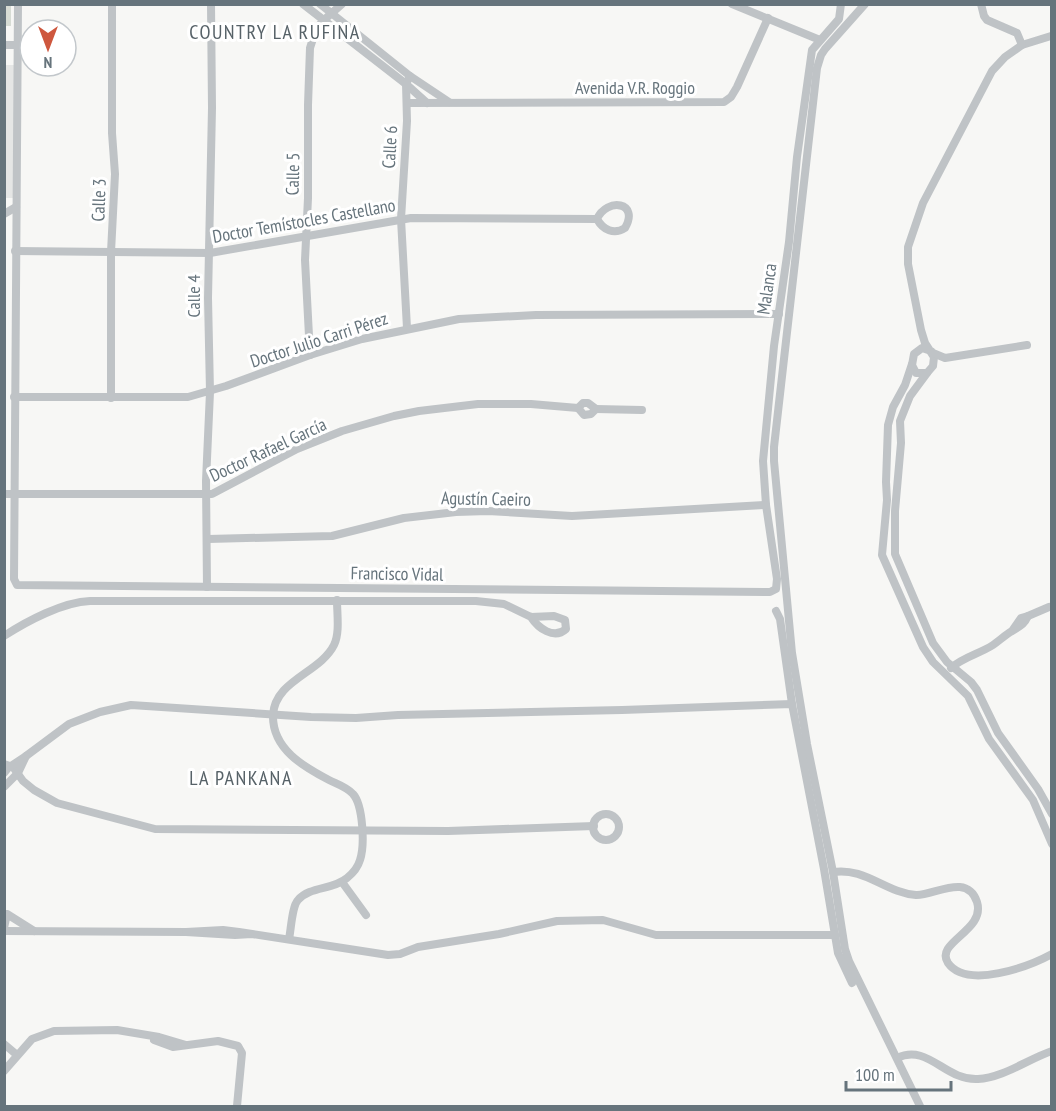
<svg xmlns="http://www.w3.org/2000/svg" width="1056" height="1111" font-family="'PT Sans Narrow',sans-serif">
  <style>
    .built { fill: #e5e6e5 }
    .green { fill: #d7dcd4 }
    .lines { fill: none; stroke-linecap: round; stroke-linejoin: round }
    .minor { stroke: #bfc3c6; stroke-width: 8 }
    .labels { text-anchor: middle; stroke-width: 6; stroke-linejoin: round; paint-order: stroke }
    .street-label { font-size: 18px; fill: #66747c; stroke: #fff }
    .neighbourhood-label { font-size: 20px; letter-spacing: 1.5px; fill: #576268; stroke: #fff }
  </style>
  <rect width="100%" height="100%" fill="#f7f7f5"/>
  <path class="built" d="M5 65H16L15 198H5Z"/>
  <path class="green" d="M5 4 11 5V26H5Z"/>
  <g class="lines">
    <g class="minor">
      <path d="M18 4 14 579 17 585 770 592 776 589 777 579 766 505 763 461 774 346 789 242 797 157 812 50 839 19 841 4"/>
      <path d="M303 4 406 84 427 103"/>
      <path d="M320 4 410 76 449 102"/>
      <path d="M732 4 820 40"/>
      <path d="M865 4 825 49 821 55 817 68 774 447V461L792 653 807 744 833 872 845 949 849 961 920 1106"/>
      <path d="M4 45H18"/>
      <path d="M1022 45 1051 36"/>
      <path d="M407 103 724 102 731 97 737 87 768 18"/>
      <path d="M4 214 16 207"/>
      <path d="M15 251 210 253 411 218 597 219C603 230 614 235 625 228 640 202 607 197 597 219"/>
      <path d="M407 328 401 219 407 121 406 84 410 76"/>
      <path d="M931 351 922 348 914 354 912 365 916 373H927L933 366 934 357 925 343 921 330 908 264V247L923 203 992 71 1005 57 1022 45 1017 33 987 20 984 16 981 4"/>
      <path d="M933 353 945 358 1027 345"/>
      <path d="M310 355 305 260 308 198V105L310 48 316 29 324 20 342 4"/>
      <path d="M912 364 905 385 893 407 888 425 886 482 887 500 882 555 923 647 933 662 968 696 989 739 1033 800 1052 844"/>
      <path d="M927 373 910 396 900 421 901 443 895 511V554L933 643 947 662 971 682 977 690 998 733 1038 789 1052 814"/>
      <path d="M14 397H188L226 386 310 355 362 339 459 319 536 315 779 314"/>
      <path d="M111 398V252L115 174 112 133V4"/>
      <path d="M583 403H588L596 409 591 414 584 415 578 408Z"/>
      <path d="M596 409 642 410"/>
      <path d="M4 494H212L297 449 342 431 394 416 419 411 478 404H531L578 408"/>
      <path d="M208 539 332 536 404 518 456 512 488 511 572 516 766 505"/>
      <path d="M207 587 206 481 210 392 208 298 212 108 211 4"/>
      <path d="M776 611 780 619 792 704"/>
      <path d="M1028 616 1049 607"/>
      <path d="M4 636C27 621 63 602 90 601H476L504 604 531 617 554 616 565 620 566 629C554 640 538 628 531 617"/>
      <path d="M951 668C963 657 979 654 993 645 999 641 1005 635 1012 631 1020 626 1024 625 1028 616L1021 618 1012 631"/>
      <path d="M26 756 69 724 100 712 131 705 311 717 356 718 398 715 622 710 792 704 824 869 838 953 852 983"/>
      <path d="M4 764 13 767 23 781 34 790 57 803 155 829 448 831 594 826"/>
      <path d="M4 773 8 768 26 756 18 773 4 787"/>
      <circle cx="606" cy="827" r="13"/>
      <path d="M833 872C865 867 886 893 916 895 934 896 967 872 977 902 986 931 934 942 948 963 967 990 1030 966 1052 954"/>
      <path d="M342 882 366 915"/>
      <path d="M4 928 7 914 34 931"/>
      <path d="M4 931 186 932"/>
      <path d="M252 934 235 935 186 932 223 930 239 932 388 955 400 954 418 947 499 934 557 921 603 920 656 935H835"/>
      <path d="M289 939C291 930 292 906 298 900 310 886 333 890 347 878 352 874 358 867 360 860 365 845 363 805 353 794 347 787 337 784 329 780 304 767 272 749 273 715 275 680 320 673 334 645 340 633 337 614 337 600"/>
      <path d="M154 1040 173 1047 218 1041 238 1046 242 1053 237 1106"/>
      <path d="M4 1044 17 1055"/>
      <path d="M897 1058C928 1043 945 1081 978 1079 1003 1078 1028 1059 1052 1051"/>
      <path d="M4 1071 32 1039 54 1031 117 1030 159 1037 186 1045"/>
    </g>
  </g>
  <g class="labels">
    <g class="street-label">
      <text x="635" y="94">Avenida V.R. Roggio</text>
      <text transform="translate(390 147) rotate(-87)" y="6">Calle 6</text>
      <text transform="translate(293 174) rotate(-89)" y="6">Calle 5</text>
      <text transform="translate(99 200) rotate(-88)" y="6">Calle 3</text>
      <text transform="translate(304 221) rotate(-10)" y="6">Doctor Temístocles Castellano</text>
      <text transform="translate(767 289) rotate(-82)" y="6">Malanca</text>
      <text transform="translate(194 296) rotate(-90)" y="6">Calle 4</text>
      <text transform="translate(319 340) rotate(-18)" y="6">Doctor Julio Carri Pérez</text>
      <text transform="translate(268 450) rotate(-25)" y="6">Doctor Rafael García</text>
      <text transform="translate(486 499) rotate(1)" y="6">Agustín Caeiro</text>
      <text transform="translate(397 574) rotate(1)" y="6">Francisco Vidal</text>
    </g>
    <g class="neighbourhood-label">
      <text x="275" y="39">COUNTRY LA RUFINA</text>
      <text x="241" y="785">LA PANKANA</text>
    </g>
  </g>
  <rect width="1056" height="1111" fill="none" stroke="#66747c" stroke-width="12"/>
  <g transform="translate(48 48) rotate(180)"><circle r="28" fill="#ffffff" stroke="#c2c7cb" stroke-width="1.5"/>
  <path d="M0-4.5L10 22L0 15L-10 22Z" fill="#ce573e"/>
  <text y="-9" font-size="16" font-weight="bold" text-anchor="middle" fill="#66747c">N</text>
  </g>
  <path d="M846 1081v9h105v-9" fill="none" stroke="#66747c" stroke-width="3"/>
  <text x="855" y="1081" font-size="18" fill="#66747c" stroke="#ffffff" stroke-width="4.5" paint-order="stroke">100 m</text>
</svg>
